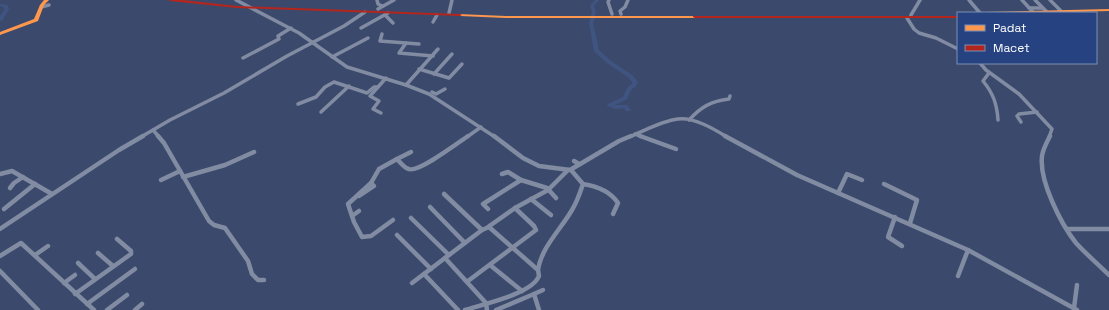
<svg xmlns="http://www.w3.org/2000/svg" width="1109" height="310" font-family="'Space Grotesk',sans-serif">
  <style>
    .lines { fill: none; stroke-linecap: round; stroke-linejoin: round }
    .river { fill: #405481; fill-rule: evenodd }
    .street-far1 { stroke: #818ba2; stroke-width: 3.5 }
    .street { stroke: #818ba2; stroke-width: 4.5 }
    .slow { fill: #ff974d; fill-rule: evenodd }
    .jam { fill: #b3261e; fill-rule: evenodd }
  </style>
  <rect width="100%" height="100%" fill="#3b4a6c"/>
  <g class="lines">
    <g class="river">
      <path d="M595 0H599L594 6 596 12 593 23 599 50 611 61 632 75 638 82 636 86 631 90 627 99 615 105H627L631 110 630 111H626L624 108 616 109 608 106 607 105 608 104 623 97 627 88 632 84V82L628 77 607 63 594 51 589 23 592 12 590 6Z"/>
      <path d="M0 4 7 5 9 9 2 21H0V16L5 9 3 7 0 6Z"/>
    </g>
    <g class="street-far1">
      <path d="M236 0 299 33 347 67 406 85 429 94 495 137"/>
      <path d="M377 0 378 4 382 6"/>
      <path d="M609 0 608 2 612 14"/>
      <path d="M969 0 980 13"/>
      <path d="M1022 0 1033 12"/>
      <path d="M1035 0 1046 11"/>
      <path d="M1050 0 1061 11"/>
      <path d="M41 7 49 5"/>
      <path d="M1029 8H1042"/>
      <path d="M378 9 394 0"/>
      <path d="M449 13 452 0"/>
      <path d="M621 14 620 11 625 7 628 0"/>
      <path d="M385 15 393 23"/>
      <path d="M911 15 920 0"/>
      <path d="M907 18 914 29 919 33 936 38 958 49"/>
      <path d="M433 22 437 15"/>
      <path d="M361 28 388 13"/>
      <path d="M382 34 380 41 406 43 399 53 433 56"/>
      <path d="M406 43 419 44"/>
      <path d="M332 57 368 38"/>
      <path d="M243 58 279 39 278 36 291 28"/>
      <path d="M980 63 986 70 1019 94 1052 129 1049 137"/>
      <path d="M419 69 449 78 462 64"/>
      <path d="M989 73 983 81C993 93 997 104 998 120"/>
      <path d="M434 74 452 54"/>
      <path d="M406 85 438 49"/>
      <path d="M432 92 436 94 445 89"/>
      <path d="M298 104 316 97 325 87 334 82 367 93 374 87H378"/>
      <path d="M321 112 349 86"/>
      <path d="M381 113 373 109 379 101 370 96 386 78"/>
      <path d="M689 120C701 107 711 101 729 99L730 96"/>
      <path d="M1021 122 1017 116 1019 114 1037 112"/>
      <path d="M153 130 159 137"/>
      <path d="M635 134 643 137"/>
      <path d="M141 137 170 120 224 93 287 56 344 26 365 12"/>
      <path d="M467 137 481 127"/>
      <path d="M629 137C644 131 661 121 678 119 694 117 714 129 727 137"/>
    </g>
    <g class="street">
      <path d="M158 136 164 143 209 221 214 225 225 228 248 261 252 274 258 280H264"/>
      <path d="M494 136 523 158 539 166 570 170 619 141 631 136"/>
      <path d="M640 136 676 149"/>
      <path d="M725 136 797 175 968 250 1077 310"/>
      <path d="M1050 136C1047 142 1043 149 1042 156 1039 181 1061 224 1076 243 1086 254 1098 264 1109 275"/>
      <path d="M397 159 411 152"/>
      <path d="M574 161 579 164"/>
      <path d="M0 174 12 171 52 194"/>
      <path d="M502 174 508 172 521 180"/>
      <path d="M183 177 225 165 254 152"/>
      <path d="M161 180 180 171"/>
      <path d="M583 184C596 186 610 191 618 203L613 214"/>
      <path d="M884 184 917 200 910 223"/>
      <path d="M10 188 14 183 23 177"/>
      <path d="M838 193 847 174 862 180"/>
      <path d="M444 194 482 230"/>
      <path d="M359 196 374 186 371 183"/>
      <path d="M531 199 551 215"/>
      <path d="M430 207 465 243"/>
      <path d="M4 209 35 184"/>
      <path d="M488 209 483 204 521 180 547 188 556 198"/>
      <path d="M352 216 359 211"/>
      <path d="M895 217 888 237 902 246"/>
      <path d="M411 218 449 255"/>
      <path d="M393 220 371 236 362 237 354 222 348 204 371 183 379 169 397 159C400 162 404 168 409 169 418 173 459 142 468 136"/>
      <path d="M488 227 515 208 548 190 568 170"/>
      <path d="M0 229 119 150 143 136"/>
      <path d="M1067 229H1109"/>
      <path d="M397 235 431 269"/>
      <path d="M98 253 113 266"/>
      <path d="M35 255 48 246"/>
      <path d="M0 256 21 243 94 310"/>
      <path d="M445 258 486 303 487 310"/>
      <path d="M78 263 95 279"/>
      <path d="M490 265 522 291"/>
      <path d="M538 270C541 248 561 229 572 210 577 202 580 193 583 184L571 170"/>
      <path d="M0 271 38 310"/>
      <path d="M424 274 458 310"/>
      <path d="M958 276 968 250"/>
      <path d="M468 281 536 230 534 226 515 208"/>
      <path d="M64 283 75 275"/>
      <path d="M412 283 482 230 489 227 538 270 539 276C532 294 483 304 465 310"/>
      <path d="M75 294 131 254V251L117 239"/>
      <path d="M534 294 543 290"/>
      <path d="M87 304 135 269"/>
      <path d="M1074 308 1077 285"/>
      <path d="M107 310 127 295"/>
      <path d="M135 310 142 304"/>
      <path d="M496 310 534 294 539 310"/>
    </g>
    <g class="slow">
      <path d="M44 0H49L44 5 38 21 0 35V32L34 19 40 5Z"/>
      <path d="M1109 9V11L1044 13H984L986 12Z"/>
      <path d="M458 14 506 16H695L697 17 695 18H506L460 16H458Z"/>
    </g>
    <g class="jam">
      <path d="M168 0H183L237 6 460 14 462 15 460 16 237 8 170 1Z"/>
      <path d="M693 16H958V18H695L693 17Z"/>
    </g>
  </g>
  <rect x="957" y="12" width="140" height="52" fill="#264281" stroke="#7d8eb3"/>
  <rect x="965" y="25" width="20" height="6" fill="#ff974d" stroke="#7d8eb3"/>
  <text x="993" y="32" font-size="12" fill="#ffffff">Padat</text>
  <rect x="965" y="45" width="20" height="6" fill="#b3261e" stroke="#7d8eb3"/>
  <text x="993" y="52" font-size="12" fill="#ffffff">Macet</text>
</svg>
